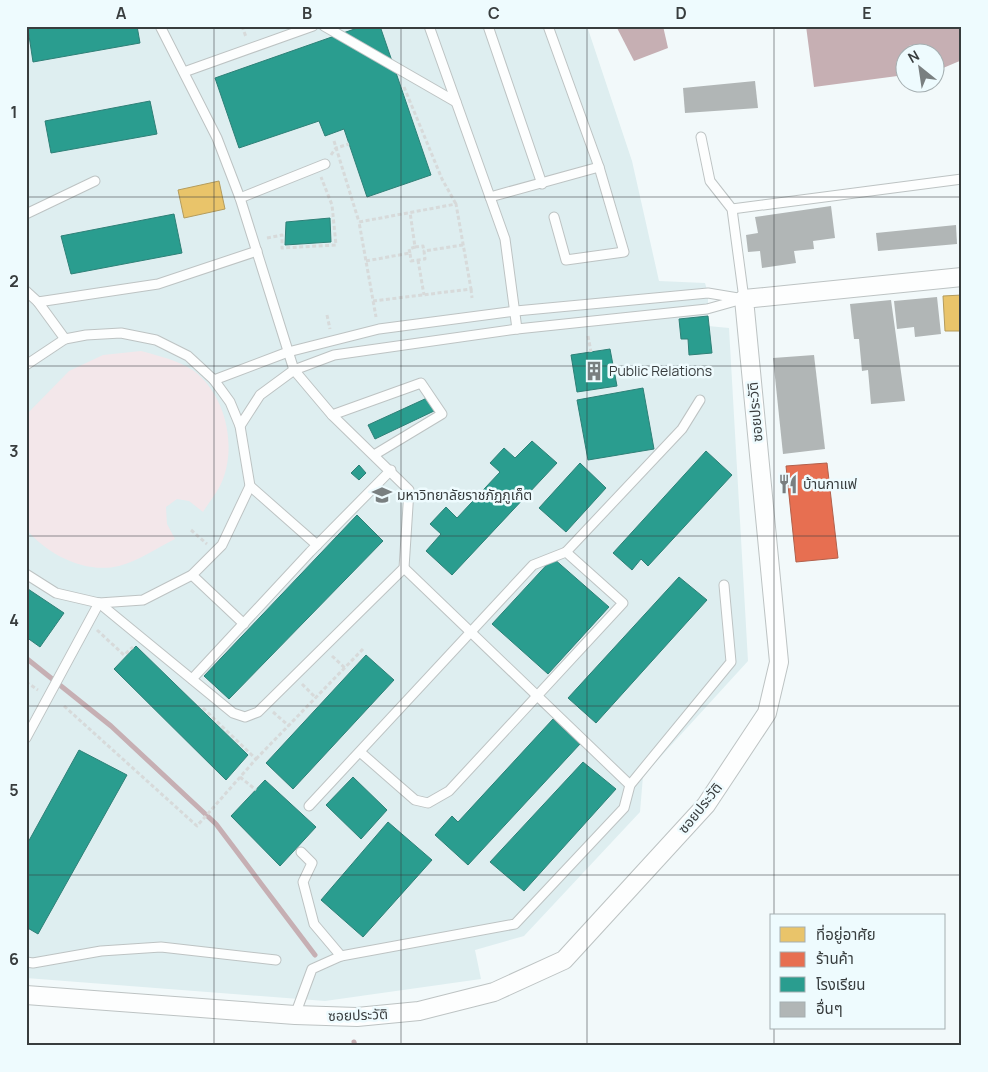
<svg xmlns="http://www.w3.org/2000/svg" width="988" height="1072" font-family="Manrope,'Noto Sans Thai',sans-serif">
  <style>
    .built { fill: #deeef0 }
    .green { fill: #f3e7ea }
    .water { fill: #c6afb3 }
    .homes { fill: #e9c46a; stroke: #b49c5d }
    .shops { fill: #e76f51; stroke: #b2604b }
    .schools { fill: #2a9d8f; stroke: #2e8077 }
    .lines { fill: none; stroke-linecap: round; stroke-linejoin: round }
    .stream { stroke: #c6afb3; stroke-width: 5 }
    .building { fill: #b1b6b6 }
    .service-casing { stroke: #bdc3c3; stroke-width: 11 }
    .minor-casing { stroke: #bdc3c3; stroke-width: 20 }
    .path { stroke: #d7dada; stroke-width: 3; stroke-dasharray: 4 2.5; stroke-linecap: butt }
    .service { stroke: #fdfefe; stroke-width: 9 }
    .minor { stroke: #fdfefe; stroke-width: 18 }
    .grid { fill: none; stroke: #383d3e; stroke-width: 1; stroke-opacity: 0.55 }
    .labels { text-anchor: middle; stroke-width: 5; stroke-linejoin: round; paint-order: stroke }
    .poi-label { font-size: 14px; fill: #383d3e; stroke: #eefbfe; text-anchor: start }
    .street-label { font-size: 14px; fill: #383d3e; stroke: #eefbfe }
    .neatline { fill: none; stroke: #383d3e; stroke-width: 2 }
    .grid-label { font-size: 16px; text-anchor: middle; font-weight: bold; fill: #383d3e }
  </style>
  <rect width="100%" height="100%" fill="#f2f9fa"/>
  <path class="built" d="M26 26H587L632 161 659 281 705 283 708 293V326L729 328 748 661 643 776 640 812 524 936 475 950 481 979 325 1001 26 978Z"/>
  <path class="green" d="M141 351C159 356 178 360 194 371 227 396 238 450 220 486 215 495 208 504 203 512L189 501 177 499 166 507 167 524 175 539C157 548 138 561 119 566 85 574 48 555 26 529V415L69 371 103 355Z"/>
  <g class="water">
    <path d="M616 26H663L668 48 634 61Z"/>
    <path d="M806 26H962V60L936 71V52H906L905 75 814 87Z"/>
  </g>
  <g class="homes">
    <path d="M219 181 225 209 184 218 178 190Z"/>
    <path d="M962 295V338H960V331H945L943 296Z"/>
  </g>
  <path class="shops" d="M827 463 838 558 796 562 786 466Z"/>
  <g class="schools">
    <path d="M45 26H137L140 43 33 62 28 29Z"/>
    <path d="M363 26H380L431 175 367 197 344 129 325 136 319 121 239 148 215 78Z"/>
    <path d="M150 101 157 134 51 153 45 121Z"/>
    <path d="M174 214 182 253 71 274 61 236Z"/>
    <path d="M330 218 331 242 285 245 286 222Z"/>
    <path d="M708 316 712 353 689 355 688 339H681L679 319Z"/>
    <path d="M610 349 617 386 577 392 571 355Z"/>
    <path d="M643 388 654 449 588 460 577 400Z"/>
    <path d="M427 398 434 411 375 439 368 425Z"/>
    <path d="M532 441 557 463 452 575 426 551 441 534 430 524 446 507 457 518 500 472 490 463 504 448 515 458Z"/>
    <path d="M706 451 732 475 648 566 641 559 632 570 613 553Z"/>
    <path d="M580 463 606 488 566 532 539 508Z"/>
    <path d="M359 465 366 473 359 480 351 473Z"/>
    <path d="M357 515 383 541 229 699 204 676Z"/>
    <path d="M553 558 609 607 548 674 492 624Z"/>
    <path d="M679 577 707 600 596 723 568 698Z"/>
    <path d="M28 589 64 613 40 647 26 637V592Z"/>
    <path d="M136 646 248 755 226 780 114 669Z"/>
    <path d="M366 655 394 680 293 789 266 763Z"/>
    <path d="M553 719 580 744 468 865 435 835 452 816 458 822Z"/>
    <path d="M79 750 127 775 38 934 26 927V846Z"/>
    <path d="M583 762 616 789 524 891 490 862Z"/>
    <path d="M353 777 387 810 361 839 326 805Z"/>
    <path d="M265 780 316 827 280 866 231 816Z"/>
    <path d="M388 822 432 860 363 937 321 900Z"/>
  </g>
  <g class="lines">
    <g class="stream">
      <path d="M26 658 111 726 216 824 315 955"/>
      <path d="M354 1042 355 1046"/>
    </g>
  </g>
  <g class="building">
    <path d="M755 81 758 108 685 113 683 88Z"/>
    <path d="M831 206 835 238 813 241 814 249 794 251 796 263 762 268 760 251 748 252 746 235 758 233 755 217Z"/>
    <path d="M956 225 957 244 878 251 876 233Z"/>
    <path d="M937 297 941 334 915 337 914 327 897 329 894 301Z"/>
    <path d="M891 300 905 401 871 404 868 370 862 371 859 339H854L850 304Z"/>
    <path d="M814 355 825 449 783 454 773 358Z"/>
  </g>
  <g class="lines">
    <defs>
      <g id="service">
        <path d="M324 26 456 102"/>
        <path d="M429 26 505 239 517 329"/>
        <path d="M488 26 542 184"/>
        <path d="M548 26 599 167 624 252 566 260 554 217"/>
        <path d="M184 72 313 26"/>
        <path d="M701 137 710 181 732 209 744 299"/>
        <path d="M490 197 599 167"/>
        <path d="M240 198 325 164"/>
        <path d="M732 209 962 179"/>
        <path d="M26 214 95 181"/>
        <path d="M26 291 38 302 65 339"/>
        <path d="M38 302 158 284 257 251"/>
        <path d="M26 365 65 339 86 335 121 333 156 340 188 356 214 380 230 402 240 426 250 486 222 545 192 575 143 600 99 603 56 593 26 574"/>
        <path d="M214 380 288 352 379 329 516 311 708 293 744 299"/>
        <path d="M332 415 421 383 442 414 374 455"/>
        <path d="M240 426 260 395 294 370 334 355 517 329 707 309 739 300"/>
        <path d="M250 486 317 545"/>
        <path d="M566 552 682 429 700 400"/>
        <path d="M404 568 630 785"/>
        <path d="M192 575 244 624"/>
        <path d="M99 603 233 713 245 717 258 712 404 568 409 490 332 415 294 370 240 198 217 138 160 26"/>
        <path d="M192 679 310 552 391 470"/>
        <path d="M26 738 99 603"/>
        <path d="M309 806 533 565 566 552 623 603 449 791 428 803 415 800 360 752"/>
        <path d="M301 852 312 863 303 882 314 924 341 956"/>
        <path d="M26 962 33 963 101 951 161 947 276 960"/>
        <path d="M295 1015 312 969 341 956 515 924 624 808 630 785 731 662 724 585"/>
      </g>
      <path id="minor" d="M26 995 295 1015 357 1017 419 1011 494 992 564 960 706 805 767 713 779 662 744 299 962 277"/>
    </defs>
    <use href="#service" class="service-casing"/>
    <use href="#minor" class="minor-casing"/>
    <g class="path">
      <path d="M242 26 246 37"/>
      <path d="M404 87 442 179 456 204"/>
      <path d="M334 141 359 222"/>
      <path d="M331 155 336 148 349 144"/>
      <path d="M267 238 282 235V248L336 245 332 205 321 177"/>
      <path d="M415 247 423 246 424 251"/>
      <path d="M410 253 409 249 415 247 410 212"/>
      <path d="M418 260 424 295"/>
      <path d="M366 261 410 253 411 261 425 259 424 251 463 245"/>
      <path d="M471 289 472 298"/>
      <path d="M373 301 471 289 456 204 359 222 376 317"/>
      <path d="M327 315 330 329"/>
      <path d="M588 336 591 352"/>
      <path d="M191 530 207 544"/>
      <path d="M97 630 124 655 133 647"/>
      <path d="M332 656 345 668"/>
      <path d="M26 682 38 690"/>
      <path d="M302 684 316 698"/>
      <path d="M64 706 197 826 256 759 203 708"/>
      <path d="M273 712 289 726"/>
      <path d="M256 759 363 649"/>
      <path d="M240 777 256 790"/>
    </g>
    <use href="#service" class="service"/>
    <use href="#minor" class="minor"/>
  </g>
  <path class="grid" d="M214 26V1046M401 26V1046M587 26V1046M774 26V916M26 197H962M26 366H962M26 536H962M26 706H962M26 875H962M774 1028V1046"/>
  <defs>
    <symbol id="building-bare" viewBox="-9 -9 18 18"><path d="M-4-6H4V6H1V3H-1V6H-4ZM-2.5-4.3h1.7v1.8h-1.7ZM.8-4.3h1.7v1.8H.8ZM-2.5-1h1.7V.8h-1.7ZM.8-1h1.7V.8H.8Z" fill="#797f80" stroke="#eefbfe" stroke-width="2.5" paint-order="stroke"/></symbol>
    <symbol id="restaurant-bare" viewBox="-9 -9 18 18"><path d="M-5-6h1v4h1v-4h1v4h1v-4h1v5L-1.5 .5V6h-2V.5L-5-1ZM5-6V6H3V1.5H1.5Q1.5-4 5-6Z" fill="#797f80" stroke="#eefbfe" stroke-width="2.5" paint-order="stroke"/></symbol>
    <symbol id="university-bare" viewBox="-9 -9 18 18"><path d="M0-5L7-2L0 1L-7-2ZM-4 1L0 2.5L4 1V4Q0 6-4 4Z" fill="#797f80" stroke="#eefbfe" stroke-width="2.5" paint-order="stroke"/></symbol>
  </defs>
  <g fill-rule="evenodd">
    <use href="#building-bare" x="580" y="357" width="28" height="28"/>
    <use href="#restaurant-bare" x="774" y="470" width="28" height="28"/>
    <use href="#university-bare" x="368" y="481" width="28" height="28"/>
  </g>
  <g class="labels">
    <g class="poi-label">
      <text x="609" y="376">Public Relations</text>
      <text x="803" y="489">บ้านกาแฟ</text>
      <text x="397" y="500">มหาวิทยาลัยราชภัฏภูเก็ต</text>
    </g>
    <g class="street-label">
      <text transform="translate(755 412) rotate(-95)" y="5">ซอยประวัติ</text>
      <text transform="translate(700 808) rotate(-51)" y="5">ซอยประวัติ</text>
      <text transform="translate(358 1015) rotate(-2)" y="5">ซอยประวัติ</text>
    </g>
  </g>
  <rect width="988" height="1072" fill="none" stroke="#eefbfe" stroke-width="55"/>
  <rect x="770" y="914" width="175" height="115" fill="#eefbfe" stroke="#a5afb1"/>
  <rect x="780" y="927" width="25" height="15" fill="#e9c46a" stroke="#a5afb1"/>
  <text x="816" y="940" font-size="15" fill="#383d3e">ที่อยู่อาศัย</text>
  <rect x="780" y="952" width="25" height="15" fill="#e76f51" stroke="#a5afb1"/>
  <text x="816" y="964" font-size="15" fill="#383d3e">ร้านค้า</text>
  <rect x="780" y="977" width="25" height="15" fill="#2a9d8f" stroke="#a5afb1"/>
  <text x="816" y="990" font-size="15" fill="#383d3e">โรงเรียน</text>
  <rect x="780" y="1002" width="25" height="15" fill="#b1b6b6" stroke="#a5afb1"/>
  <text x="816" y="1014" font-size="15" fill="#383d3e">อื่นๆ</text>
  <g transform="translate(920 68) rotate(330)"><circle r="24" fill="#eefbfe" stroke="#a5afb1"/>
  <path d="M0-4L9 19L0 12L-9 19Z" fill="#797f80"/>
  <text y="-8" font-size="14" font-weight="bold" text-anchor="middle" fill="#383d3e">N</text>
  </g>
  <rect x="28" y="28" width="932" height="1016" class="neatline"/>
  <g class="grid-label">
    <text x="121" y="19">A</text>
    <text x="307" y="19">B</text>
    <text x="494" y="19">C</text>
    <text x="681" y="19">D</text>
    <text x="867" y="19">E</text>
    <text x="14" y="118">1</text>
    <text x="14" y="287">2</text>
    <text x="14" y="457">3</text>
    <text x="14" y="626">4</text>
    <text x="14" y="796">5</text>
    <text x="14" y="965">6</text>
  </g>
</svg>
